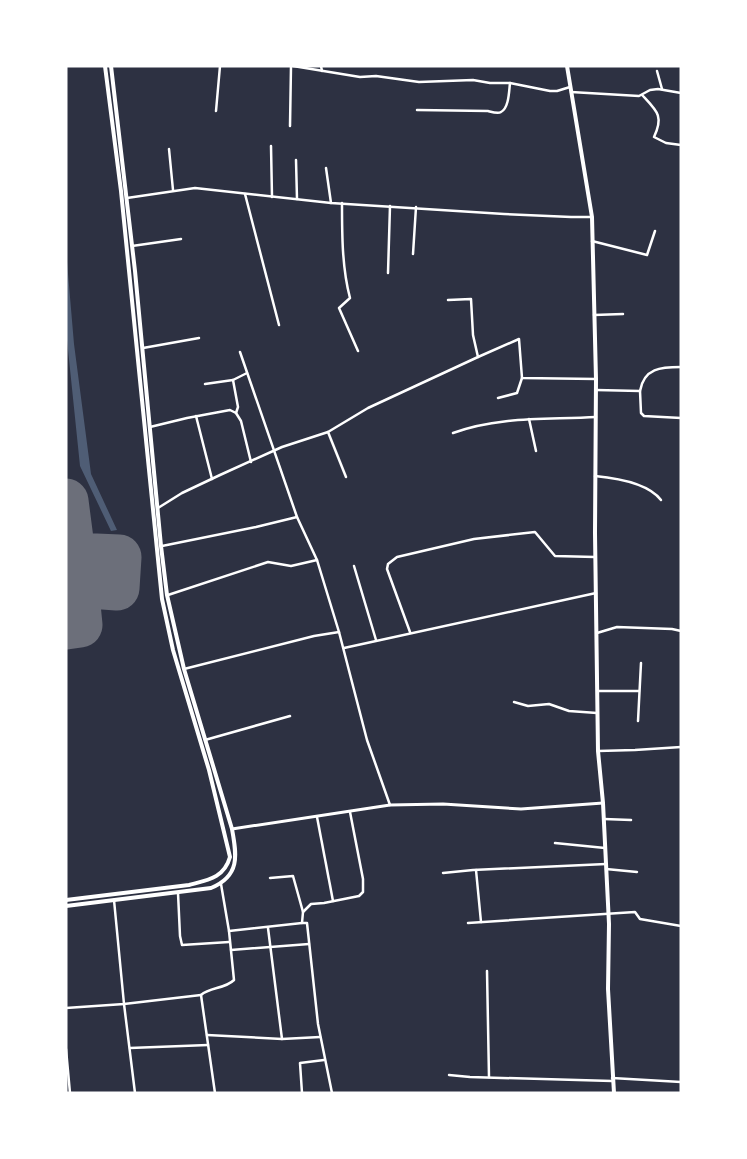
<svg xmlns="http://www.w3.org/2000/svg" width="747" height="1159" font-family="'Fira Sans Condensed',sans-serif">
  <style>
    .water { fill: #4f5d75 }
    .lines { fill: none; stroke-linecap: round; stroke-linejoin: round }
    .runway { stroke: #6c6f7a; stroke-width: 45 }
    .minor { stroke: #fff; stroke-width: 2.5 }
    .tertiary { stroke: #fff; stroke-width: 3 }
    .secondary { stroke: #fff; stroke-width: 4 }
  </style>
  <rect width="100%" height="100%" fill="#2d3142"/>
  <path class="water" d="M66 250 74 344 91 474 117 530 111 531 80 466 67 340Z"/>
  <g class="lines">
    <path class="runway" d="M66 501 73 555 119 557 117 588 76 585 80 625 66 627"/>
    <g class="minor">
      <path d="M293 66 360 77 376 76 419 82 473 80 490 83H510L550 91H557L570 87"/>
      <path d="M321 66 322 71"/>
      <path d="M657 71 662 89"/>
      <path d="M571 92 639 96 650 90 658 89 681 93"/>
      <path d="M642 95C657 111 664 116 654 137L666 143 681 145"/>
      <path d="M417 110 488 111C492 112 498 114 501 112 509 108 509 91 510 83"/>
      <path d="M216 111 220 66"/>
      <path d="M290 126 291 66"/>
      <path d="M271 146 272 197"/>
      <path d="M169 149 173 190"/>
      <path d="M296 160 297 199"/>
      <path d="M326 168 331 203"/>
      <path d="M245 194 279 325"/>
      <path d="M127 198 195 188 331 203 504 214 571 217H592"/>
      <path d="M342 203C342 234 342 268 350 298L339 308 358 351"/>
      <path d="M592 241 647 255 655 231"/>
      <path d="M132 246 181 239"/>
      <path d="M413 254 416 207"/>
      <path d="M388 273 390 206"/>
      <path d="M594 315 623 314"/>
      <path d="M143 348 199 338"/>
      <path d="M240 352 297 517 317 560 339 632"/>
      <path d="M478 357 519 339 522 378 596 379"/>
      <path d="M233 380 238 407 236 413"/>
      <path d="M205 384 233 380 247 373"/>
      <path d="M596 390 640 391 641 413 644 416 681 418"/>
      <path d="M640 391C644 368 661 367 681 367"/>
      <path d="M498 398 517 393 522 378"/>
      <path d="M196 416 212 479"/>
      <path d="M529 419 536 451"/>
      <path d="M150 427 187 418 230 410 236 413 241 421 251 462"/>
      <path d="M328 432 346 477"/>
      <path d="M453 433C500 416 547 420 596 417"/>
      <path d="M595 476C616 478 648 483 661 500"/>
      <path d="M158 508 182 493 220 475 282 447 328 432 368 408 478 357 473 335 471 299 448 300"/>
      <path d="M162 546 256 527 297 517"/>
      <path d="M354 566 376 640"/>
      <path d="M168 595 268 562 291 566 317 560"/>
      <path d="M410 632 387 569 388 564 397 557 474 539 535 532 555 556 595 557"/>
      <path d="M597 633 617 627 672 629 681 631"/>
      <path d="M344 648 596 593"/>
      <path d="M184 669 314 636 339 632 367 740 390 805"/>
      <path d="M598 691H639"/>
      <path d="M514 702 528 706 549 704 569 711 597 713"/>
      <path d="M638 721 641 663"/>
      <path d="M205 740 290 716"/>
      <path d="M598 751 635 750 681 747"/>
      <path d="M317 817 333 901"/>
      <path d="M604 819 631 820"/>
      <path d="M555 843 605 848"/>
      <path d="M606 869 637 872"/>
      <path d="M476 870 481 922"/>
      <path d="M443 873 473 870 606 864"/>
      <path d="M270 878 293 876 303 912"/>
      <path d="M178 893 180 936 182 945 229 942"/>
      <path d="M114 900 124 1004 135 1093"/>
      <path d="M468 923 635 912 640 919 681 926"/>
      <path d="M268 928 282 1039"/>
      <path d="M229 931 302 923"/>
      <path d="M231 950 309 944"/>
      <path d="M487 971 489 1077"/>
      <path d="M66 1008 124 1004 201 995"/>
      <path d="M207 1035 282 1039 320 1037"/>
      <path d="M130 1048 208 1045"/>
      <path d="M66 1049 70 1093"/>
      <path d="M449 1075 470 1077 612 1081"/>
      <path d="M612 1078 681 1082"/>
      <path d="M215 1093 201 995C210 987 225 989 234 980L229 931 221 884"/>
      <path d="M302 1093 300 1063 324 1060"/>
      <path d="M332 1093 318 1024 307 923H302L303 912 311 904 324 903 359 896 363 892V879L350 812"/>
    </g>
    <path class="tertiary" d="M232 829 390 805 443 804 521 809 603 803"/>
    <g class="secondary">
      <path d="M567 66 592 217 596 379 595 533 598 751 603 803 609 924 608 989 614 1093"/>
      <path d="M66 900 189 885C208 880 224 878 230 857L209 770 173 650 162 599 121 191 105 66"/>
      <path d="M66 906 211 888C240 876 237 856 232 829L184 669 167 595 161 546 135 271 111 66"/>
    </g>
  </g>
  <rect width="747" height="1159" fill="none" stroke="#ffffff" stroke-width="135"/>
</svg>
